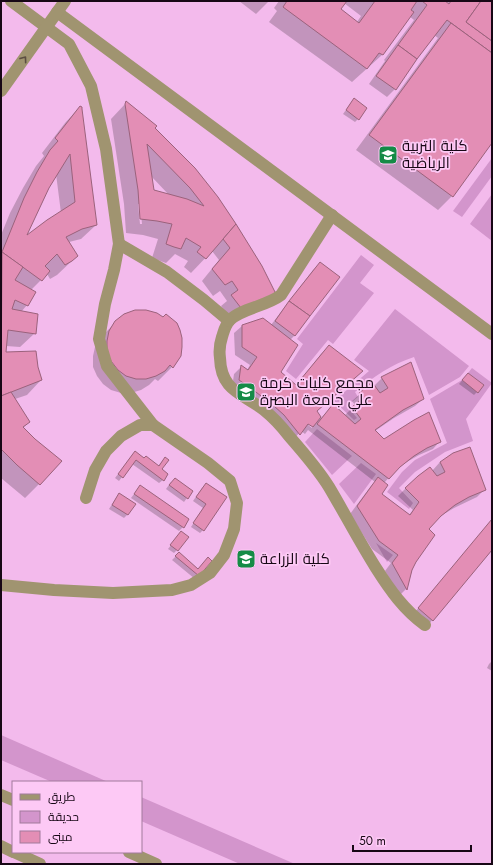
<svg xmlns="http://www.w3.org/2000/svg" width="493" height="865" font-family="Jost,Cairo,sans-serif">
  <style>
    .built { fill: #f3baec; fill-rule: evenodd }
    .green { fill: #d395cc }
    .shadow { fill: #0003; fill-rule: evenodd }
    .building { fill: #e38eb5; stroke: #9b627c; fill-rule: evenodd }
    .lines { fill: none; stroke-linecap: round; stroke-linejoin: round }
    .minor { stroke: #a09470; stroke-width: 12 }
    .oneway { stroke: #5c4e42 }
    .labels { text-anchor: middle; stroke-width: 3.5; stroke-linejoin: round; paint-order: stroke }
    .poi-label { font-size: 15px; fill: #170715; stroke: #fdc9f5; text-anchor: start }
  </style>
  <rect width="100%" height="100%" fill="#fdc9f5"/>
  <path class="built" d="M1 1H492V864H1ZM13 782H141V852H13Z"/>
  <g class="green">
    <path d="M492 158V176L462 217 453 211Z"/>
    <path d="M492 194V241L470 224Z"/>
    <path d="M361 255 374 265 360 283 374 293 333 344 328 340 296 379 286 371 303 344 297 339Z"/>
    <path d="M395 309 469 366 460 377 429 395 414 357C392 364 373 377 355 392L358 397 347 406 357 418 354 420 334 401 369 371 354 360Z"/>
    <path d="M472 368 492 383 466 419 473 441 445 452 415 472 399 488 413 503 409 509 387 492 402 472 415 460 447 443 430 399 462 380 478 392 484 385 468 373Z"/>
    <path d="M317 429 352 456 332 475 305 442Z"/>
    <path d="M361 463 376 474 354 504 339 484Z"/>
    <path d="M376 543 393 555 387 562Z"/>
    <path d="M1 735 108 782H52L1 760Z"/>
    <path d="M141 797 295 864H240L141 821Z"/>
  </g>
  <g class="shadow">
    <path d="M239 1H269L256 14Z"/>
    <path d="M279 1H443L447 3 448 1H492V142L452 196 438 210 356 150 438 38 434 35 395 89 387 97 369 84 385 61 384 60 414 20 409 16 382 55 352 82 269 22 277 11 274 8ZM344 3 361 16 357 22 339 9Z"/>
    <path d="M126 103 154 129 275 293 230 319 221 306 227 301 220 291 213 296 202 281 219 260 212 251 191 273 184 267 188 261 175 254 166 263 152 258 158 239 143 235 126 233 124 204 111 119ZM151 176 169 195 153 190ZM138 204H140L142 224H140Z"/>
    <path d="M351 103 358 119 355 122 343 114Z"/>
    <path d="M79 108 96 225 81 239 69 242 77 256 57 275 50 279 47 274 31 290 27 305 21 312 35 333 20 347 6 346 5 353 37 367 41 380 27 395 15 399 29 422 23 428 39 484 25 498 1 478V235L10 213 23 188 36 166 44 156 42 153 65 123ZM56 174 61 213 25 238 48 187Z"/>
    <path d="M321 263 295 335 290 340 279 373 296 386 321 354 329 347 316 411 321 418 326 413 344 416 355 405 352 401 360 394 374 386 382 378 423 399 415 406 394 418 375 431 384 441H440L433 449 419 455 405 463 394 472 384 483 380 494 409 515 413 510 398 496 406 488 432 471 440 462 485 489 477 497 454 508 439 517 428 529 412 570 406 589 399 596 385 571 391 563 372 549 350 514 371 486 375 482 308 430 305 434 301 431 292 441 232 388 234 374 241 367 247 370 250 365 235 355 234 333 242 326 271 325 313 270ZM305 420 313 426 312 428 303 421Z"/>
    <path d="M125 315 172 367 158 381 155 379 149 385 141 390 131 393H121L111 390 103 384 97 376 93 367V356L95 347 101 337 116 322Z"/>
    <path d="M464 378 477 392 474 395 459 384Z"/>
    <path d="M132 456 144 459 158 466 165 458 160 469 163 480 159 483 132 464 119 481 115 478Z"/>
    <path d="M171 482 187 498 184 502 166 489Z"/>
    <path d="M206 484 225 497 203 530 200 533 191 527 203 508 193 501 202 488Z"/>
    <path d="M140 486 183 527 179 531 131 498Z"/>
    <path d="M120 495 128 514 124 518 109 509 116 498Z"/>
    <path d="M492 520V549L429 624 415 612Z"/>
    <path d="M178 536 177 550 174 553 168 549Z"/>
    <path d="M179 553 198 570 205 562 195 579 172 560Z"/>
    <path d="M492 661V671L487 668 489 664Z"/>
  </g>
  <g class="building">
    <path d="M287 1H347L341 9 359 23 375 1H417L411 10 414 12 383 55 379 53 367 69 283 7Z"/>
    <path d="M422 1H445L449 4 451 1H481L466 22 492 41V53L447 20 417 59 398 45 427 5Z"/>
    <path d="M481 1H492V41L466 22Z"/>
    <path d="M451 23 492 53V143L453 197 369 135Z"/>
    <path d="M398 45 417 59 396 90 376 76Z"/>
    <path d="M354 98 367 108 359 120 346 110Z"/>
    <path d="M126 101 157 126 155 128 195 168 218 197 236 224 206 259 197 252 201 247 186 238 181 249 174 247 166 244 172 224 157 221 140 219 138 190 125 104ZM147 144 190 188 204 206 187 199 154 190Z"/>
    <path d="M80 106 82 107V109L97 225 82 229 66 237 78 256 72 261 65 265 57 254 45 266 50 271 42 281 2 252 24 198 37 172 50 150 58 141 55 138ZM70 154 75 202 47 220 27 235 49 188Z"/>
    <path d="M236 224 262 266 276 294 241 308 231 295 238 290 232 281 225 285 212 269 230 248 223 239Z"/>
    <path d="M2 252 23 267 15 280 36 292 28 306 15 300 12 309 38 314 36 334 8 330 6 352 36 351 38 367 42 380 1 396Z"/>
    <path d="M320 262 340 277 310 316 289 301Z"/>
    <path d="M289 301 310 316 295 336 275 321Z"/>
    <path d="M135 310H146L157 313 163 317 166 314 177 323 180 330 182 338V347L181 356 173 368 170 365 165 371 156 376 146 379H136L126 376 118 370 111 361 107 352V341L109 331 115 321 124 314Z"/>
    <path d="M263 318 298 345 281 372 296 385 329 345 363 371 317 411 321 417 313 427 308 424 300 435 284 415 274 406 252 389 239 380 241 365 248 370 257 357 242 347V325Z"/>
    <path d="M411 362 424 399 403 410 375 430 384 439 414 420 429 412 441 442 427 448 414 456 400 467 389 479 317 424 333 404 355 424 361 419 352 407 363 398 359 393 372 382 380 393 388 388 381 377Z"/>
    <path d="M468 373 484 385 478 393 462 380Z"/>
    <path d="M11 392 30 422 23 427 35 439 62 461 40 485 17 465 1 449V396Z"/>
    <path d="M470 447 486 490 469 497 455 505 441 516 429 529 435 535 416 562 412 570 407 590 392 563 398 555 379 541 357 506 378 477 388 485 382 494 410 515 419 502 405 488 418 476 430 467 437 476 445 472 440 462 453 453Z"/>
    <path d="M135 451 144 458 146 456 159 466 165 457 169 460 162 469 168 474 164 481 136 460 123 478 118 474Z"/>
    <path d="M175 478 193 491 188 499 169 485Z"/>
    <path d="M206 483 227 497 204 531 193 523 206 504 196 497Z"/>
    <path d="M140 485 189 519 184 528 134 494Z"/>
    <path d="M119 493 136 504 128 515 112 505Z"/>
    <path d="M492 519V550L433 621 418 608Z"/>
    <path d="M181 531 189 537 178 551 170 545Z"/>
    <path d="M179 552 198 569 208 557 212 561 199 576 175 556Z"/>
  </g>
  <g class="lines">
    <g class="minor">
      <path d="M11 1 69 44 91 86 106 149 119 244 114 270 105 304 99 339 107 366 153 425"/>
      <path d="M57 12 492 334"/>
      <path d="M1 91 65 1"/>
      <path d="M332 215 281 295C267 306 240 309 230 320 225 325 224 331 222 337 220 343 219 351 220 358 221 391 242 393 264 410 274 418 282 427 289 436 303 452 318 469 329 487 345 514 359 541 376 568 390 590 404 610 425 625"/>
      <path d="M119 244 167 272 204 300 229 321"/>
      <path d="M1 585 54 590 113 593 172 590 191 585 210 573 224 555 234 529 237 503 230 481 208 463 153 425H140L121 436 106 451 95 470 86 498"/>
      <path d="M1 795 13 800"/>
      <path d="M1 846 13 852"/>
      <path d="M14 852 40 864"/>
      <path d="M129 852 156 864"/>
    </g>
  </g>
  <defs><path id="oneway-chevron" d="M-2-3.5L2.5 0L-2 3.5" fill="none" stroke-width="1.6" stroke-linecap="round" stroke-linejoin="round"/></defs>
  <use class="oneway" href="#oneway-chevron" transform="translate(24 59) rotate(-54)"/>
  <defs>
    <symbol id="university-square" viewBox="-11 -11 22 22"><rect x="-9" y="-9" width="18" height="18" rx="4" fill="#158b46" stroke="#fdc9f5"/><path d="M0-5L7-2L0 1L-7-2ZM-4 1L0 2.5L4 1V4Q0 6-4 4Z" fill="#fff"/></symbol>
  </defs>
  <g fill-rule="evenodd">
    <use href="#university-square" x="377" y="144" width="22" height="22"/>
    <use href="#university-square" x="235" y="381" width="22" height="22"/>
    <use href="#university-square" x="235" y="548" width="22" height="22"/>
  </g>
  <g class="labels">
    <g class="poi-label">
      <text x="402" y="151">كلية التربية<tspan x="402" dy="17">الرياضية</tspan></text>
      <text x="260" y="388">مجمع كليات كرمة<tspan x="260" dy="17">علي جامعة البصرة</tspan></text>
      <text x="260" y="564">كلية الزراعة</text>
    </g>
  </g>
  <rect width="493" height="865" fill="none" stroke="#170715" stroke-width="4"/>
  <rect x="12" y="781" width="130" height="72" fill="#fdc9f5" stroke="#a17b9b"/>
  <rect x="20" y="794" width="20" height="6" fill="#a09470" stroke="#a17b9b"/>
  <text x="48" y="801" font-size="12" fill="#170715">طريق</text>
  <rect x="20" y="811" width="20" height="12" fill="#d395cc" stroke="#a17b9b"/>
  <text x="48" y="821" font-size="12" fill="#170715">حديقة</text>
  <rect x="20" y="831" width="20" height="12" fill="#e38eb5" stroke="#a17b9b"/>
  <text x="48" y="841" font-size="12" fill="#170715">مبنى</text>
  <path d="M353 845v6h118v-6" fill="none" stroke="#170715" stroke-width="2"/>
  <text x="359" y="845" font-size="12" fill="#170715" stroke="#fdc9f5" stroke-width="3" paint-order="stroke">50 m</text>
</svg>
